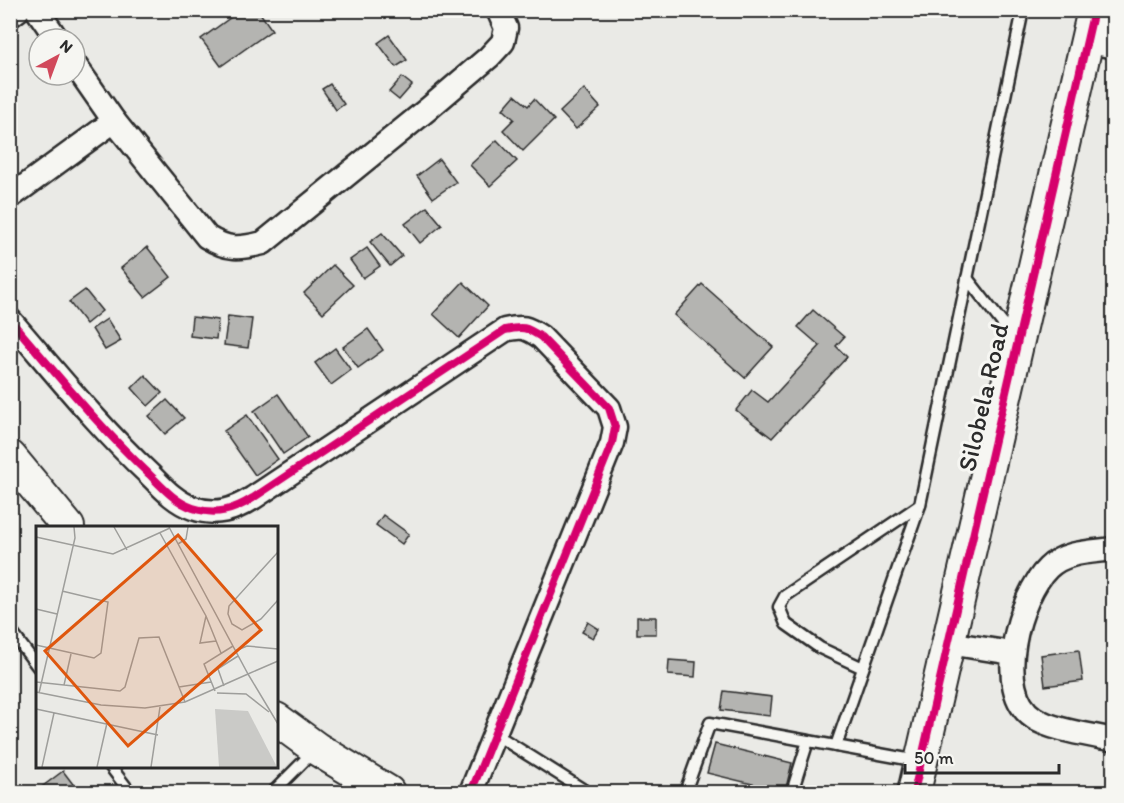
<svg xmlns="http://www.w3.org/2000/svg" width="1124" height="803" font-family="Itim,sans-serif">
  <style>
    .building { fill: #b4b4b1; stroke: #2b2b2b; stroke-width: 1.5 }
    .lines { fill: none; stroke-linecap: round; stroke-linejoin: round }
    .lane-casing { stroke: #2b2b2b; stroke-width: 15 }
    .street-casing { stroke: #2b2b2b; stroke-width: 27 }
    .secondary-casing { stroke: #2b2b2b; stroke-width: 36 }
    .lane { stroke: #f6f6f2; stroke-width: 10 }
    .street { stroke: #f6f6f2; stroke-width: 22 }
    .secondary { stroke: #f6f6f2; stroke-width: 32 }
    .cycleway-casing { stroke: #f6f6f2; stroke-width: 11 }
    .cycleway { stroke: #d6006c; stroke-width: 8 }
    .labels { text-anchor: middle; stroke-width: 6; stroke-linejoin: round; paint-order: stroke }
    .street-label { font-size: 26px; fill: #2b2b2b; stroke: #f6f6f2 }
    .inset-road { fill: none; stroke: #9e9e9b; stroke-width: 1.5 }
    .view { fill: #df570e; fill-opacity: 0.15; stroke: #df570e; stroke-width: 3 }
    .inset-edge { fill: none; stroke: #2b2b2b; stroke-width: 3 }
  </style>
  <rect width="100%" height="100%" fill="#eaeae6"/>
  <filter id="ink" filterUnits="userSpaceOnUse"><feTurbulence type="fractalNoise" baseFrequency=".0167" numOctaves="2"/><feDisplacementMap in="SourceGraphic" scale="12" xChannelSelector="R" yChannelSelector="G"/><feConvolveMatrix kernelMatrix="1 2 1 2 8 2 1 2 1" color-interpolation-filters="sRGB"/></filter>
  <g filter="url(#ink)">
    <g class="building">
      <path d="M241 10H258L272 30 221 66 201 39Z"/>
      <path d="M389 35 407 60 396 67 378 43Z"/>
      <path d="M402 77 412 85 399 100 389 92Z"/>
      <path d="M330 84 344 104 336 110 322 89Z"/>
      <path d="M584 89 600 107 576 129 560 112Z"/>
      <path d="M515 95 528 106 534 99 554 120 523 151 503 130 514 119 503 109Z"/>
      <path d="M497 140 517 161 490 186 470 165Z"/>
      <path d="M439 159 456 182 433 198 417 176Z"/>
      <path d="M427 207 442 225 420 243 405 224Z"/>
      <path d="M382 233 402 256 390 266 370 242Z"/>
      <path d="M147 247 171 277 145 297 121 268Z"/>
      <path d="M367 248 380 266 363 278 350 260Z"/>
      <path d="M333 265 353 285 323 313 304 293Z"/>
      <path d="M463 282 488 306 459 338 433 314Z"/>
      <path d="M702 284 773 347 745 378 674 315Z"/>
      <path d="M85 290 102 311 86 324 69 302Z"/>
      <path d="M813 310 844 337 836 346 847 357 772 438 736 410 752 390 768 402 820 346 798 327Z"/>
      <path d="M228 316 252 319 248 348 224 345Z"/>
      <path d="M192 317 218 320 216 339 190 336Z"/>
      <path d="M107 319 121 341 105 350 92 329Z"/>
      <path d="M368 329 383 350 358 368 343 347Z"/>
      <path d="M335 348 351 370 331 385 315 363Z"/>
      <path d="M145 375 162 393 148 406 132 388Z"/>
      <path d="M278 394 308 437 283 454 254 411Z"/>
      <path d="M167 400 184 418 165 434 149 416Z"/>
      <path d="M247 415 278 459 255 475 224 431Z"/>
      <path d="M383 515 409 534 402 544 376 525Z"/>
      <rect x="637" y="617" width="19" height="17"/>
      <path d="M588 622 599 629 593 638 582 632Z"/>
      <path d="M1079 650 1083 681 1045 686 1041 655Z"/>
      <path d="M669 660 696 662 695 677 668 675Z"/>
      <path d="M724 691 772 697 770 716 721 710Z"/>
      <path d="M715 744 792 763 785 792 707 773Z"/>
      <path d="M63 771 79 792H35Z"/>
    </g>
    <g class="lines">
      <defs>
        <g id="lane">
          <path d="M967 278 1013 337"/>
          <path d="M10 630 38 667"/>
          <path d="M863 668 820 648 786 624 779 607 785 596 920 505"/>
          <path d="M495 734 587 792"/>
          <path d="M836 746 920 505 1023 10"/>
          <path d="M110 766 130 792"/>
          <path d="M273 792 315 750"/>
          <path d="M685 792 710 723 918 761"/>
          <path d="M792 792 808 741"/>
        </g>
        <g id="street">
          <path d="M37 10 57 39"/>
          <path d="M10 16 18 10"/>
          <path d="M1087 41 1114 47"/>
          <path d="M75 65 114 121 207 237C228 250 239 249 263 243L428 109 489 57 503 42 506 28 498 10"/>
          <path d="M10 197 114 121"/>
          <path d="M10 320C55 372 99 427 149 474 162 487 175 502 193 508 216 516 234 510 253 498L505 330C523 326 526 327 541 337L609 408 615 427 612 443 471 792"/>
          <path d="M1114 549C1092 552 1065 551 1048 568 1019 596 992 691 1034 718 1051 730 1092 735 1114 740"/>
          <path d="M948 643 1012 653"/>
        </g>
        <g id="secondary">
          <path d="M10 457 68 527"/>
          <path d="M276 719 317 749 388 792"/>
          <path d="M914 792 1094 10"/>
        </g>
      </defs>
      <use href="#lane" class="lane-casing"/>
      <use href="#street" class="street-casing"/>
      <use href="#secondary" class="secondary-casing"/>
      <use href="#lane" class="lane"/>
      <use href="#street" class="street"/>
      <use href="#secondary" class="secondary"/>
      <defs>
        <g id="cycleway">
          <path d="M10 320C55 372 99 427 149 474 162 487 175 502 193 508 216 516 234 510 253 498L505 330C523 326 526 327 541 337L609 408 615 427 612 443 471 792"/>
          <path d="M914 792 1094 10"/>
        </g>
      </defs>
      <use href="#cycleway" class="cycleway-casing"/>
      <use href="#cycleway" class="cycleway"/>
    </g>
  </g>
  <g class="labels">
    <g class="street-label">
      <text transform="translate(983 397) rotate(-77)" y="9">Silobela Road</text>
    </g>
  </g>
  <g transform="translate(36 526)">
    <rect width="242" height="242" fill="#eaeae6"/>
    <path d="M179 183 212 185 241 241H183Z" fill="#cacac7"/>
    <path class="inset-road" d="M78 1 91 24M133 1 212 148 242 135M124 7 170 90 185 127M0 11 77 28 134 2M142 18 150 13 152 1M242 26 193 80 192 88 196 98 206 104 225 93 242 74M0 83 21 88M170 90 164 117 180 115M0 119 58 132 65 127 72 76 26 65M199 125 211 120 242 123M182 143 188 160M172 149 202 130M0 156 84 165 89 161 103 112 123 111 149 176M28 159 35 128M143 161 175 156M179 165 168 138 197 120M0 166 65 179 109 182 149 176 212 148 242 198M3 167 39 12 38 1M181 167 210 168 233 186M0 183 122 209M6 241 18 187M61 241 71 197M115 241 124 181"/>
    <path class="view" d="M142 9 225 104 92 220 9 125Z"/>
    <rect width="242" height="242" class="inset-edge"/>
  </g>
  <rect width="1124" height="803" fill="none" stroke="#f6f6f2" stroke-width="36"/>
  <rect x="18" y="18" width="1088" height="767" fill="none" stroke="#2b2b2b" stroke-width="2" filter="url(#ink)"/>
  <g transform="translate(57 57) rotate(41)"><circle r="28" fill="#f6f6f2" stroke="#a5a5a2" stroke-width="1.5"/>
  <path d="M0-4.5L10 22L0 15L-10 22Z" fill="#d1495b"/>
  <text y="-9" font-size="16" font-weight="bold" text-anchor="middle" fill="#2b2b2b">N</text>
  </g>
  <path d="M905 764v9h154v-9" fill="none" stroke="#2b2b2b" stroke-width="3"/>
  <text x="914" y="764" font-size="18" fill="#2b2b2b" stroke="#f6f6f2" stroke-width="4.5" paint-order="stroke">50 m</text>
</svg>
